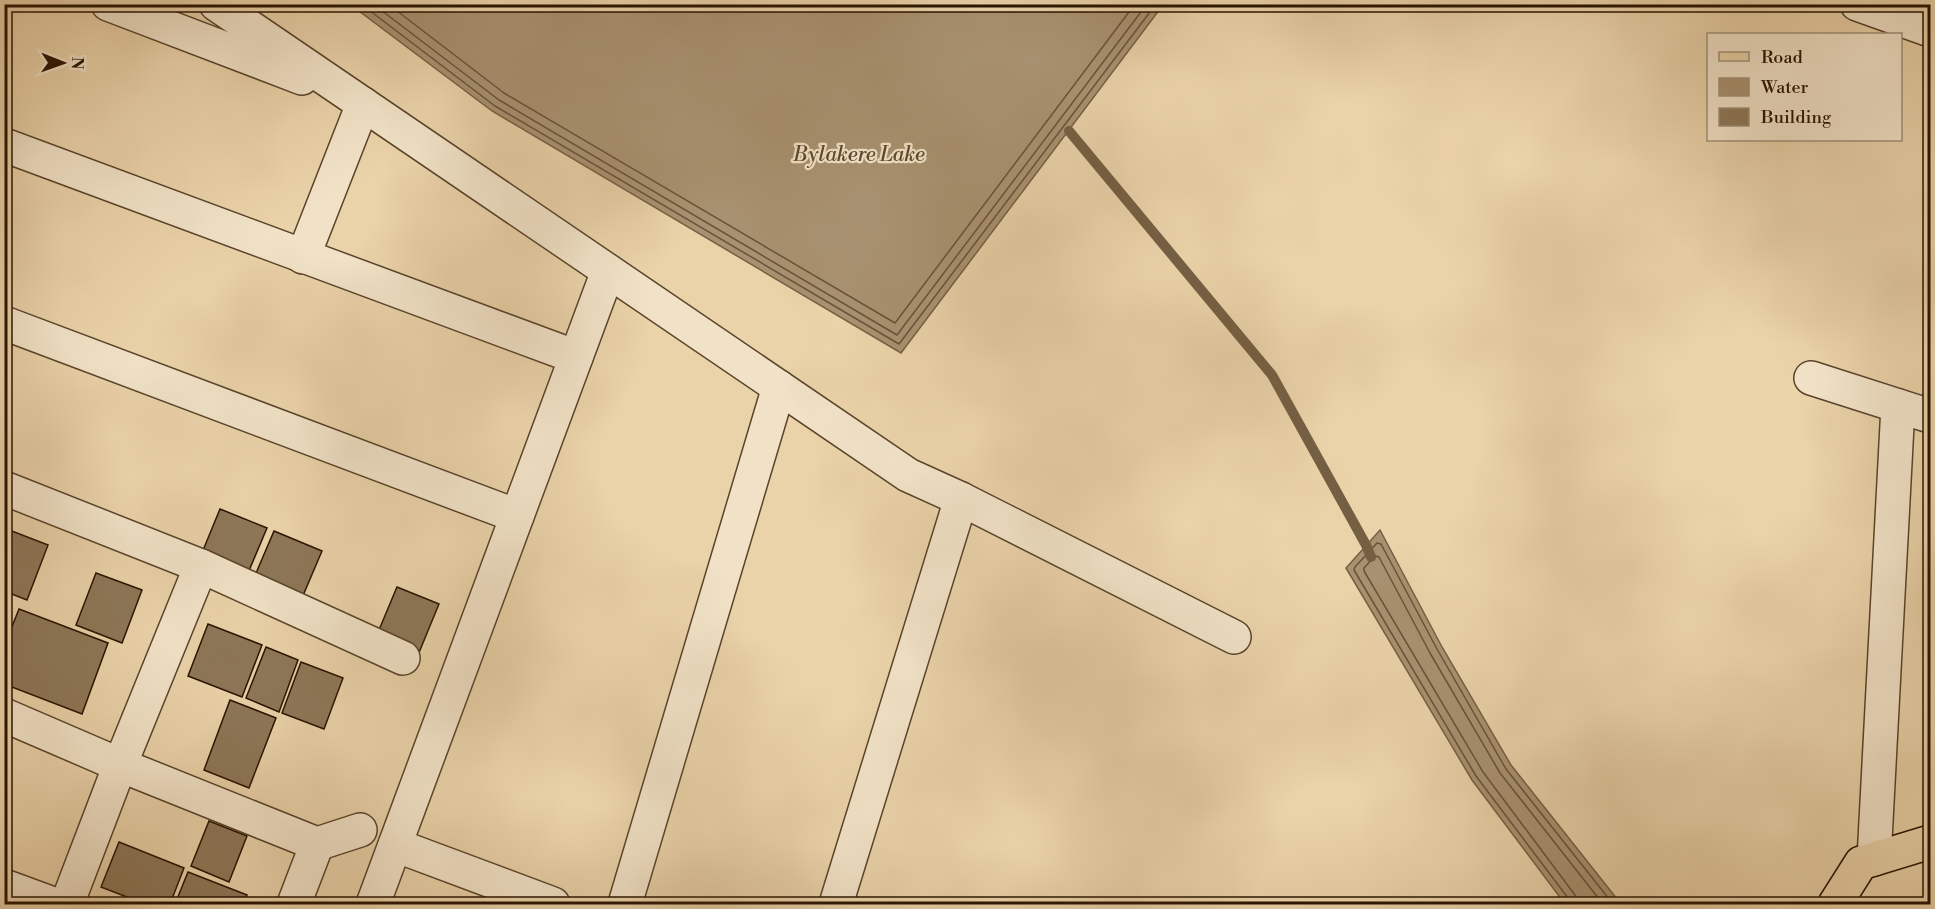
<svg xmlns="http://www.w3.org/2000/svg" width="1935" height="909" font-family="'Libre Bodoni',serif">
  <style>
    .water { fill: #a89170; stroke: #755f43; stroke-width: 1.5 }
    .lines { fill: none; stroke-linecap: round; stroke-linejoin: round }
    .shore { stroke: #685238; stroke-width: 1.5 }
    .stream { stroke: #755f43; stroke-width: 10 }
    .building { fill: #8d7758; stroke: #291400; stroke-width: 1.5 }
    .street-casing { stroke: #59442a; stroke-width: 36 }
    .primary-casing { stroke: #291400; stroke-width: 36 }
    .street { stroke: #f1e2c7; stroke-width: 33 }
    .primary { stroke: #ead2a9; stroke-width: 33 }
    .labels { text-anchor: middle; stroke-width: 4.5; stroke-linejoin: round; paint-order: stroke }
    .water-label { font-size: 21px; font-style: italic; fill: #5c462d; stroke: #f1e2c7 }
  </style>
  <rect width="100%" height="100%" fill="#ead2a9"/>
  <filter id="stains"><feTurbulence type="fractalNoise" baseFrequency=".00333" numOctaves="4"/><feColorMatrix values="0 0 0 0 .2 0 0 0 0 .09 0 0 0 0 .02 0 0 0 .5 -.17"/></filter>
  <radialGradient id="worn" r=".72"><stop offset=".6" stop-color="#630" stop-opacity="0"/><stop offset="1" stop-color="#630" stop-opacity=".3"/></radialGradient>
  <g class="water">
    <path d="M351 5H1163L901 353 492 111Z"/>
    <path d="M1380 530 1442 647 1511 765 1621 904H1565L1472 780 1346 568Z"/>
  </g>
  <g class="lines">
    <g class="shore">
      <path d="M361 4 495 106 899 344 1156 4"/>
      <path d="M373 4 499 100 897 335 1147 4"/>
      <path d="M388 4 504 93 895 323 1135 4"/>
      <path d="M1570 904 1568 898 1476 776 1354 570 1355 567 1377 543 1381 544 1437 649 1506 769 1613 904"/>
      <path d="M1577 904 1575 895 1483 772 1364 571V568L1375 556 1379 557 1430 653 1500 773 1603 904"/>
    </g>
    <path class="stream" d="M1069 131 1272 375 1366 545 1371 557"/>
  </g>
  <g class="building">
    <path d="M220 509 267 528 245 580 199 560Z"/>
    <path d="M4 528 48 545 27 600 4 591Z"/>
    <path d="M274 531 322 551 299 605 251 585Z"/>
    <path d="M96 573 142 590 122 643 76 625Z"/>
    <path d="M397 587 439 604 418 655 376 637Z"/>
    <path d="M19 609 108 643 82 714 4 684V647Z"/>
    <path d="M208 624 262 645 242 697 188 676Z"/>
    <path d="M266 647 298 660 279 712 246 698Z"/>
    <path d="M301 662 343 678 324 729 282 713Z"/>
    <path d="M230 700 276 718 249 788 204 770Z"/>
    <path d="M209 821 247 836 229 882 191 866Z"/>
    <path d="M119 842 184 868 170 904H145L101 887Z"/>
    <path d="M188 872 247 895 243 904H175Z"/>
  </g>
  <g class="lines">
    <defs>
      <g id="street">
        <path d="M108 4 302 78"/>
        <path d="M216 4 908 475 961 499 1234 637"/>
        <path d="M1857 4 1930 30"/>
        <path d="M4 145 576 357"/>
        <path d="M303 257 363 104"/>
        <path d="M4 323 517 516"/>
        <path d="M1811 378 1930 416"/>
        <path d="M4 488 201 566 403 658"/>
        <path d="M4 715 120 765 317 844 360 830"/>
        <path d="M395 845 553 904"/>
        <path d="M1874 859 1898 406"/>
        <path d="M4 886 53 904"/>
        <path d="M67 904 120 765 201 566"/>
        <path d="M294 904 317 844"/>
        <path d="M373 904 608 271"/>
        <path d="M625 904 779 387"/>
        <path d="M836 904 961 499"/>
      </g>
      <path id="primary" d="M1835 904 1861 863 1930 842"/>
    </defs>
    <use href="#street" class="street-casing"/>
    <use href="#primary" class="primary-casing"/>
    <use href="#street" class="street"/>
    <use href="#primary" class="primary"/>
  </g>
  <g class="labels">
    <g class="water-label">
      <text x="859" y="161">Bylakere Lake</text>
    </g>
  </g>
  <rect width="1935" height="909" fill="none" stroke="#ead2a9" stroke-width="24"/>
  <rect x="6" y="6" width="1923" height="897" fill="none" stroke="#291400" stroke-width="3"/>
  <rect x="12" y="12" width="1911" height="885" fill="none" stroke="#291400" stroke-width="1.5"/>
  <rect x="1707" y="33" width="195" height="108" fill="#f1e2c7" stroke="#a19077" stroke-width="1.5"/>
  <rect x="1719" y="52" width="30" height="9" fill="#ead2a9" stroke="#a19077" stroke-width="1.5"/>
  <text x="1761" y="63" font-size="18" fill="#291400">Road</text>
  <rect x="1719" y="78" width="30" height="18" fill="#a89170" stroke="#a19077" stroke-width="1.5"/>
  <text x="1761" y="93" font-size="18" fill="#291400">Water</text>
  <rect x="1719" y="108" width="30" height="18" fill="#8d7758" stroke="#a19077" stroke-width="1.5"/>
  <text x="1761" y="123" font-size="18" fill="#291400">Building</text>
  <g transform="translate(63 63) rotate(91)" stroke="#f1e2c7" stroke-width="4.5" paint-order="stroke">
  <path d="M0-4.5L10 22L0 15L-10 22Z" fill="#291400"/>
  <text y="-9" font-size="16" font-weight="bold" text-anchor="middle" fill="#291400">N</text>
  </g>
  <rect width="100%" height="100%" filter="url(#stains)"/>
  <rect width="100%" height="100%" fill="url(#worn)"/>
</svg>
